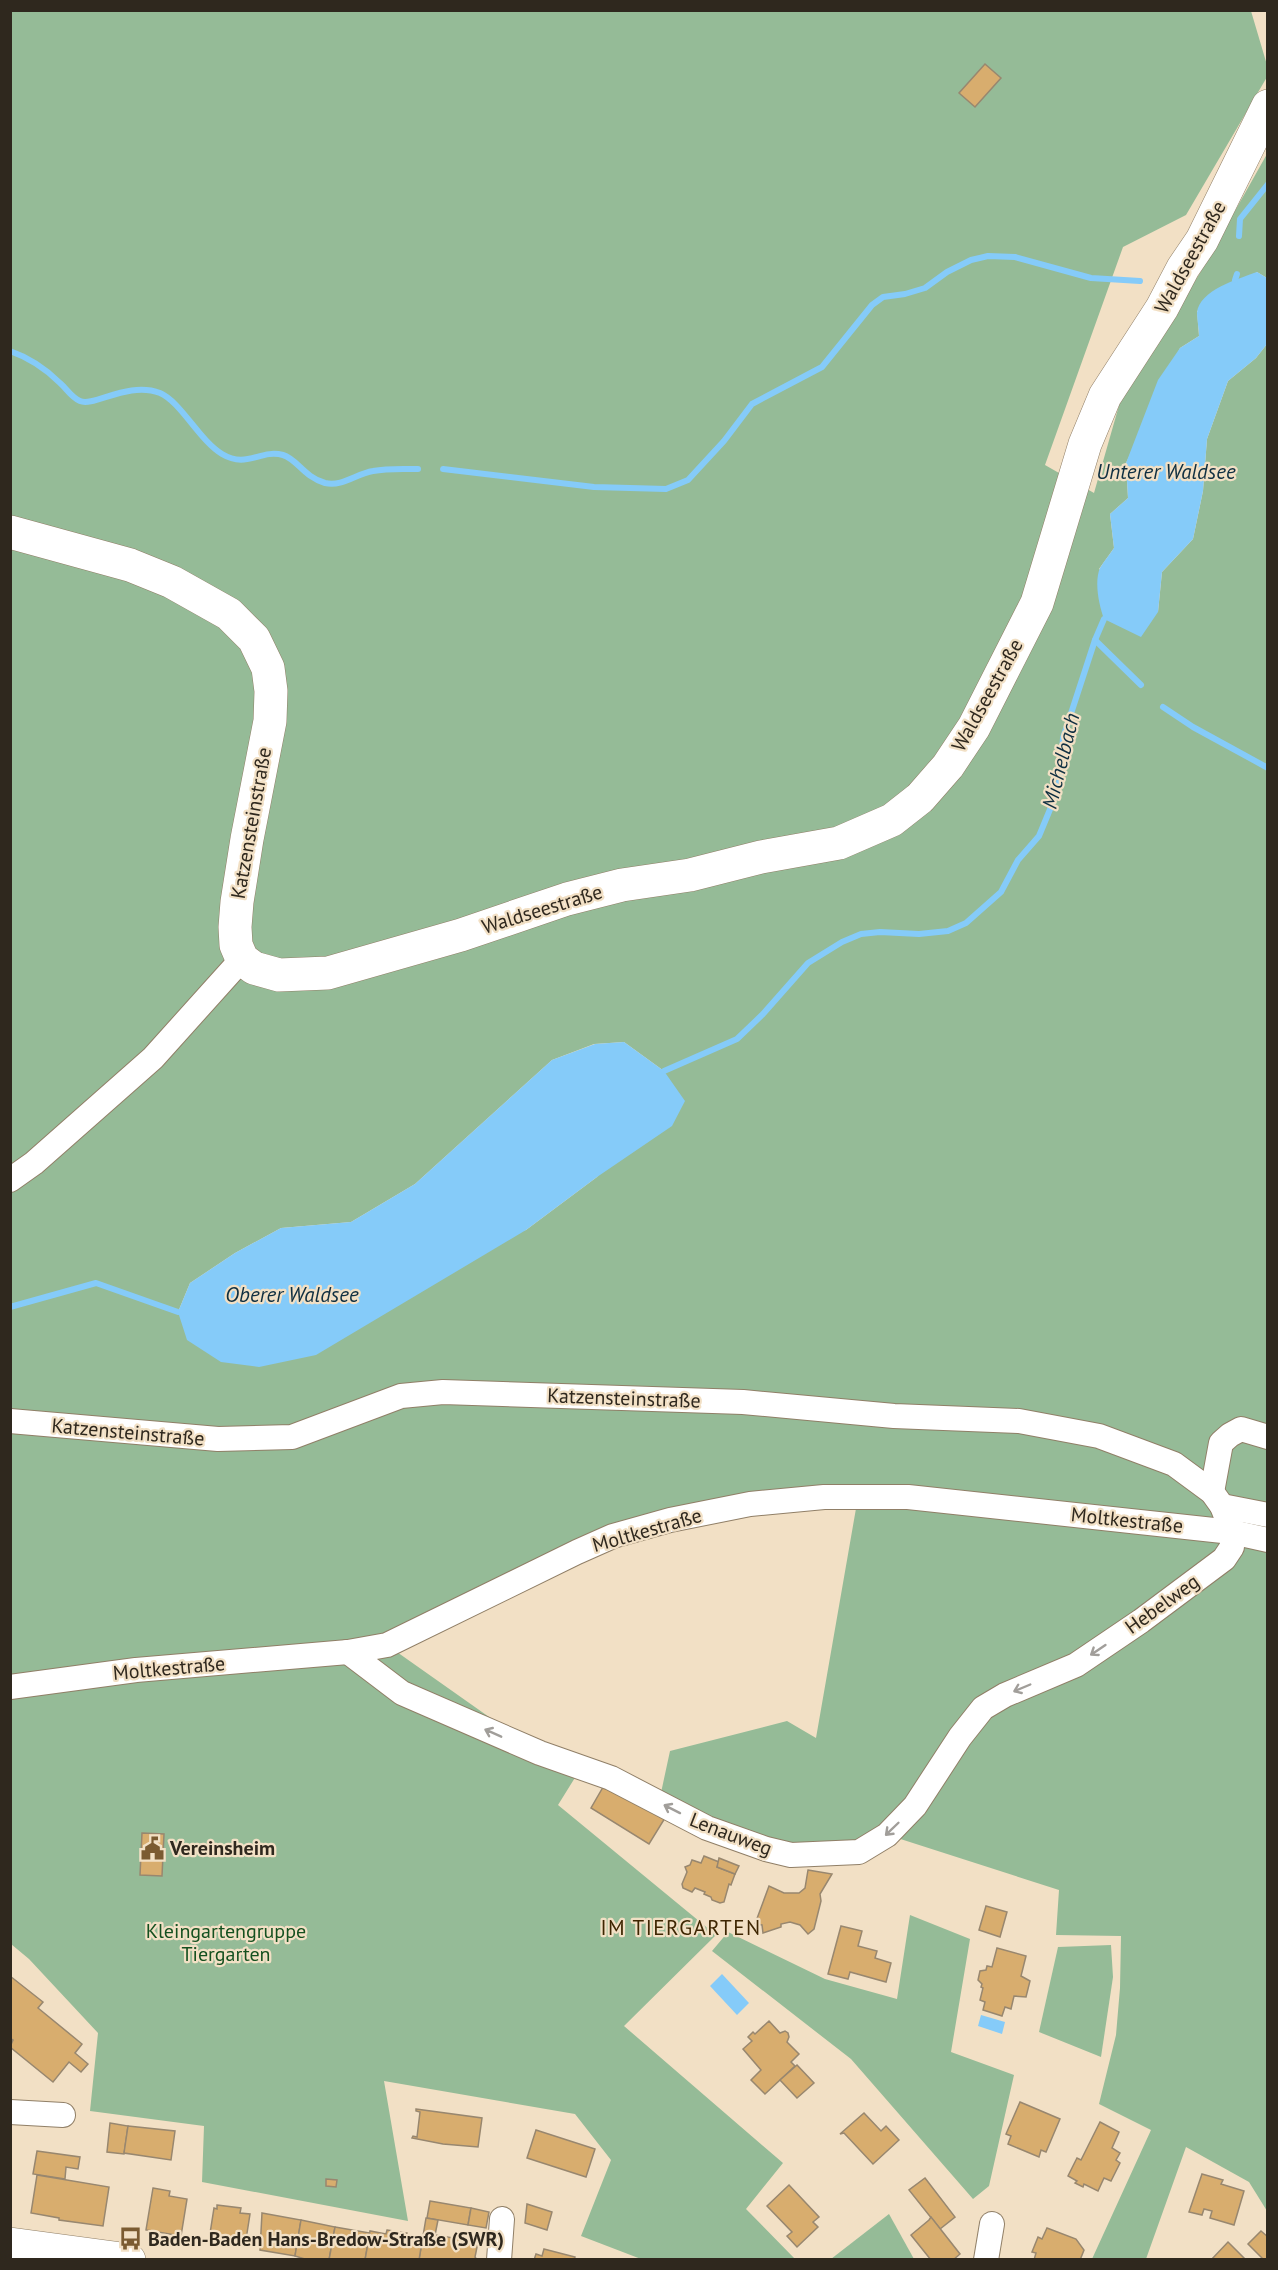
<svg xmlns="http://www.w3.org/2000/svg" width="1278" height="2270" font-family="'PT Sans',sans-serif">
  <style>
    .green { fill: #95bb97; fill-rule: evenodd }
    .water { fill: #85cbf9 }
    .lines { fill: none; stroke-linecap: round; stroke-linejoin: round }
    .stream { stroke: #85cbf9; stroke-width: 6 }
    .building { fill: #d8ad6e; stroke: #98876f; stroke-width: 1.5 }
    .street-casing { stroke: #907f67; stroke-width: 26 }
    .secondary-casing { stroke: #907f67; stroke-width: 34 }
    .street { stroke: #fff; stroke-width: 24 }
    .secondary { stroke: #fff; stroke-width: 33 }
    .oneway { stroke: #a19e9a }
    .labels { text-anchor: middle; stroke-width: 4.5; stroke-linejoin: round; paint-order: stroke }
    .street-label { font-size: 20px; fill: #2f281e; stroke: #f2e0c5 }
    .poi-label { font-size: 20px; font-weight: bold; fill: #2f281e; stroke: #f2e0c5; text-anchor: start }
    .park-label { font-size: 20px; fill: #14501f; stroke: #f2e0c5 }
    .water-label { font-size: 21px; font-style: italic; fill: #0f2f41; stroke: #f2e0c5 }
    .neighbourhood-label { font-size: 21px; letter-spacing: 1.5px; fill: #3e2602; stroke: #f2e0c5 }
  </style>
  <rect width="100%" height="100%" fill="#f2e0c5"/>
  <g class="green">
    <path d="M11 11H1251L1267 65V77L1186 215 1123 247 1045 465 1094 493 1120 402 1200 273 1267 154V278L1257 272 1197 311 1199 336 1180 348 1126 463 1128 498 1110 514 1114 548 1099 569 1158 612 1162 572 1193 539 1203 491 1207 439 1228 381 1256 358 1267 344V1515L1223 1506 1267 1540V2211L1249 2182 1186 2147 1146 2259H1092L1151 2130 1099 2104 1116 2035 1120 1988 1121 1936 1056 1935 1059 1890 888 1835 791 1855 659 1802 670 1751 787 1721 816 1738 858 1497 670 1520 387 1645 540 1753 581 1768 558 1805 716 1935 624 2026 783 2163 746 2209 795 2259H641L581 2236 611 2160 575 2114 384 2081 408 2221 202 2182 204 2126 90 2111 98 2033 29 1959 11 1944ZM624 1042 664 1071 597 1177 526 1230 178 1312 190 1283 235 1253 281 1228 351 1222 415 1184 552 1060 594 1044Z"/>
    <path d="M910 1915 970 1939 951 2052 1014 2075 989 2186 973 2199 851 2059 712 1951 728 1932 825 1979 897 1999Z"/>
    <path d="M1111 1945 1113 1977 1101 2057 1039 2032 1058 1947Z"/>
    <path d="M889 2214 914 2259H831Z"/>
  </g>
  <g class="water">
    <path d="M1257 272 1267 278V344L1256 358 1228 381 1207 439 1203 491 1193 539 1162 572 1158 612 1141 637 1104 619C1099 605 1094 582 1100 568 1104 561 1110 554 1114 548L1110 514 1128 498 1126 463 1158 380 1180 348 1199 336C1199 329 1197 320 1197 313 1199 290 1238 279 1257 272Z"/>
    <path d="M624 1042 664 1071 685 1101 672 1126 597 1177 526 1230 316 1355 259 1367 221 1362 187 1340 178 1312 190 1283 235 1253 281 1228 351 1222 415 1184 552 1060 595 1044Z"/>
    <path d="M722 1974 749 2003 737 2015 710 1986Z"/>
    <path d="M981 2015 1005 2022 1002 2034 978 2026Z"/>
  </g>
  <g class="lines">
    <g class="stream">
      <path d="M1239 236 1240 219 1268 184"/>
      <path d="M1235 280 1237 274"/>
      <path d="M10 351C30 358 45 368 60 383 67 389 71 397 80 401 94 407 128 381 160 393 181 402 199 440 222 454 247 469 260 449 283 455 297 459 304 477 325 483 342 487 356 474 373 471 388 468 403 469 418 469"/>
      <path d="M443 469 594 487 666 489 688 480 724 441 752 404 822 367 872 305 883 297 905 294 925 288 947 272 971 260 988 256 1015 257 1091 278 1140 281"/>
      <path d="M1095 640 1141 685"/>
      <path d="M1163 707 1193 727 1268 768"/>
      <path d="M664 1071 737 1039 763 1014 808 963 842 942 861 934 880 932 919 934 948 931 966 923 1001 892 1018 860 1039 836 1051 807 1060 779 1063 738 1095 640 1104 619"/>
      <path d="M10 1307 96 1283 178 1312"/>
    </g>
  </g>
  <g class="building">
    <path d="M985 64 1001 78 975 107 959 93Z"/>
    <path d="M606 1782 665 1818 649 1844 591 1808Z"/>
    <path d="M142 1833 164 1834 162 1876 140 1875Z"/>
    <path d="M704 1856 719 1862 717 1867 735 1874 731 1885 729 1884 724 1902 720 1903 712 1900 711 1897 704 1894 705 1892 695 1888 692 1892 683 1888 682 1884 687 1872 685 1867 690 1865 692 1860 701 1863Z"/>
    <path d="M719 1858 739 1866 735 1874 717 1867Z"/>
    <path d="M808 1870 832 1874 820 1894 821 1901 814 1929 808 1934 800 1925 790 1922 781 1924V1927L763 1933 762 1925 755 1924 769 1886 784 1893H799L805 1888Z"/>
    <path d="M986 1906 1007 1912 1000 1937 979 1930Z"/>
    <path d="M841 1926 862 1931 858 1946 877 1951 875 1958 891 1963 886 1982 850 1972 848 1979 828 1974Z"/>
    <path d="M997 1948 1026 1956 1021 1976 1030 1981 1026 1997 1014 1996 1011 2009 1005 2007 1002 2016 983 2010 985 2002 980 2000 983 1988 981 1987 982 1984 978 1980 980 1971 986 1970 987 1966 992 1967Z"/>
    <path d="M10 1976 43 2002 38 2008 82 2044 75 2053 88 2064 81 2072 69 2062 53 2082 10 2047 13 2040 10 2038Z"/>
    <path d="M769 2021 780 2033 785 2031 788 2033 789 2037 787 2042 799 2054 791 2062 795 2066 765 2094 751 2080 761 2070 743 2049 752 2041 748 2037 753 2032 755 2034Z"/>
    <path d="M797 2065 814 2083 797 2098 780 2080Z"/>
    <path d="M1020 2102 1060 2119 1046 2152 1041 2150 1039 2157 1008 2144 1011 2136 1006 2134Z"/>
    <path d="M416 2109 482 2118 478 2147 443 2144 412 2138 413 2136 417 2137 420 2112 416 2111Z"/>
    <path d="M864 2113 881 2131 886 2126 899 2140 873 2164 844 2133 840 2134Z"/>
    <path d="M1100 2122 1119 2132 1112 2148 1120 2153 1116 2160 1120 2163 1111 2181 1104 2178 1098 2191 1084 2184 1083 2187 1075 2183 1077 2181 1068 2176 1077 2158 1081 2160Z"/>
    <path d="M110 2123 128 2126 124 2154 107 2152Z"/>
    <path d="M128 2126 175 2131 171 2160 124 2153Z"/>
    <path d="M536 2130 595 2149 586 2177 527 2158Z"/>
    <path d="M37 2151 80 2157 78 2169 66 2167 65 2179 33 2174Z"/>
    <path d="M1202 2174 1223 2180 1221 2184 1244 2191 1234 2225 1210 2218 1212 2211 1204 2209 1202 2215 1189 2212Z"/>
    <path d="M37 2175 109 2187 103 2226 59 2220V2218L31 2213Z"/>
    <path d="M925 2178 955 2217 940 2229 909 2190Z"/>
    <path d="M326 2179 337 2180 336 2187 326 2186Z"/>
    <path d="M789 2185 819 2217 813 2222 818 2227 797 2247 787 2236 792 2232 767 2206Z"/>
    <path d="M153 2188 170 2191 169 2196 187 2199 181 2236 146 2230Z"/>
    <path d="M430 2201 471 2208 468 2225 427 2218Z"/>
    <path d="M527 2204 552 2212 547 2230 525 2223Z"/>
    <path d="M217 2205 241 2208 240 2213 250 2214 245 2246 209 2240 214 2208 217 2209Z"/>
    <path d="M471 2208 489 2212 486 2228 468 2225Z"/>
    <path d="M262 2213 301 2220 295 2256 260 2250Z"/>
    <path d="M931 2217 960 2254 953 2260H931L911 2235 929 2220Z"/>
    <path d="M426 2218 438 2220 435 2235 478 2242 475 2257 477 2260H419Z"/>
    <path d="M301 2220 335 2227 329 2260H308L295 2256Z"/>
    <path d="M335 2227 370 2233 365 2260H329Z"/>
    <path d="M1047 2228 1076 2239 1084 2250 1080 2260H1034L1036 2253 1032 2252 1038 2237 1042 2239Z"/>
    <path d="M387 2230 407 2233 406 2238 422 2241 419 2260H365L370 2231 386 2234Z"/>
    <path d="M1261 2231 1268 2237V2260H1264L1248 2244Z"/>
    <path d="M1228 2242 1246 2260H1211Z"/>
    <path d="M544 2249 575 2257 574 2260H534L536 2254 542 2256Z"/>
  </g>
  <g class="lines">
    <defs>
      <g id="street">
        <path d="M10 1180 34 1163 153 1058 242 959"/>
        <path d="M10 1421 218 1439 292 1437 401 1396 443 1392 743 1402 894 1416 1019 1421 1099 1436 1174 1464 1212 1492 1222 1506 1232 1532V1547L1224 1559 1141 1621 1076 1665 1005 1695 983 1708 960 1737 915 1806 887 1835 859 1852 791 1855 766 1849 707 1828 611 1778 540 1753 402 1693 348 1652"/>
        <path d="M1212 1492 1221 1443 1230 1435 1241 1429 1268 1437"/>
        <path d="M1222 1506 1268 1515"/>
        <path d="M10 1687 136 1670 348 1652 387 1645 577 1552 613 1536 670 1520 750 1504 824 1497H908L1232 1532 1268 1540"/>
        <path d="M10 2112 63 2115"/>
        <path d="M499 2260 502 2219"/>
        <path d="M986 2260 992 2224"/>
      </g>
      <g id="secondary">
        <path d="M10 532 130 565 172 582 229 614 254 639 268 668 271 691 270 721 247 839 237 902 235 927 236 945 242 959 254 968 279 975 328 973 461 935 567 899 622 885 690 875 761 857 839 843 892 820 920 798 948 766 974 727 1037 603 1085 444 1105 396 1162 308 1183 268 1202 240 1268 106"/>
        <path d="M10 2244 129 2260"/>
      </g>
    </defs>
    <use href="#street" class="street-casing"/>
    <use href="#secondary" class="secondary-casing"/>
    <use href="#street" class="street"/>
    <use href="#secondary" class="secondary"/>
  </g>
  <defs><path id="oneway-shaft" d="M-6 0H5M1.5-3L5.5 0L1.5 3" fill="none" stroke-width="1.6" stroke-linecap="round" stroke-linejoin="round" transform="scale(1.5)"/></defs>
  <g class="oneway">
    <use href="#oneway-shaft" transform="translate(1098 1650) rotate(146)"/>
    <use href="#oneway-shaft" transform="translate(1022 1688) rotate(157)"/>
    <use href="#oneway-shaft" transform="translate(493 1733) rotate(-156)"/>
    <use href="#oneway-shaft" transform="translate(672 1809) rotate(-153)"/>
    <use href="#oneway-shaft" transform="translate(892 1829) rotate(136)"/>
  </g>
  <defs>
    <symbol id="civic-bare" viewBox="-9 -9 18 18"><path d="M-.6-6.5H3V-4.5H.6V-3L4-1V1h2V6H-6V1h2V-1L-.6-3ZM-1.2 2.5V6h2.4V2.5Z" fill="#7b5b31" stroke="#f2e0c5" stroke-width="2.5" paint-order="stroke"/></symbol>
    <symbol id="bus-bare" viewBox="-9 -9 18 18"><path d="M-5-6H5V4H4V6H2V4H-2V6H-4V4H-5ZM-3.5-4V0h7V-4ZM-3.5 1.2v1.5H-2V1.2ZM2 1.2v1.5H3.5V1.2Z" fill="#7b5b31" stroke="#f2e0c5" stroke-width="2.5" paint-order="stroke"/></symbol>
  </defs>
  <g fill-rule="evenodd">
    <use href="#civic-bare" x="136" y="1832" width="33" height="33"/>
    <use href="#bus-bare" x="114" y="2222" width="33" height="33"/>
  </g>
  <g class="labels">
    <g class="street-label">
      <text transform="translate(1190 257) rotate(-61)" y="7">Waldseestraße</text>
      <text transform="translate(987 695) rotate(-61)" y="7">Waldseestraße</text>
      <text transform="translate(251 823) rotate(-80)" y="7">Katzensteinstraße</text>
      <text transform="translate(542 909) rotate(-17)" y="7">Waldseestraße</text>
      <text transform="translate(624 1398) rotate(2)" y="7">Katzensteinstraße</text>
      <text transform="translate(128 1432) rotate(5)" y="7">Katzensteinstraße</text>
      <text transform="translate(1127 1520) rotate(6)" y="7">Moltkestraße</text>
      <text transform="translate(647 1530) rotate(-16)" y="7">Moltkestraße</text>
      <text transform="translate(1162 1604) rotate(-36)" y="7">Hebelweg</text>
      <text transform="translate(169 1668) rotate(-5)" y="7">Moltkestraße</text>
      <text transform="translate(731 1834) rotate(21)" y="7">Lenauweg</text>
    </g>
    <g class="poi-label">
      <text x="170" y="1855">Vereinsheim</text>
      <text x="148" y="2246">Baden-Baden Hans-Bredow-Straße (SWR)</text>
    </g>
    <g class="park-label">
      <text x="226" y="1938">Kleingartengruppe<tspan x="226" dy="23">Tiergarten</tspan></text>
    </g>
    <g class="water-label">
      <text x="1166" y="479">Unterer Waldsee</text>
      <text transform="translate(1061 761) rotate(-76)" y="7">Michelbach</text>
      <text x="292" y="1302">Oberer Waldsee</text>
    </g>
    <g class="neighbourhood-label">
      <text x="681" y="1935">IM TIERGARTEN</text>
    </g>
  </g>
  <rect width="1278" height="2270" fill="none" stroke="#2f281e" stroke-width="24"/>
</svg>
